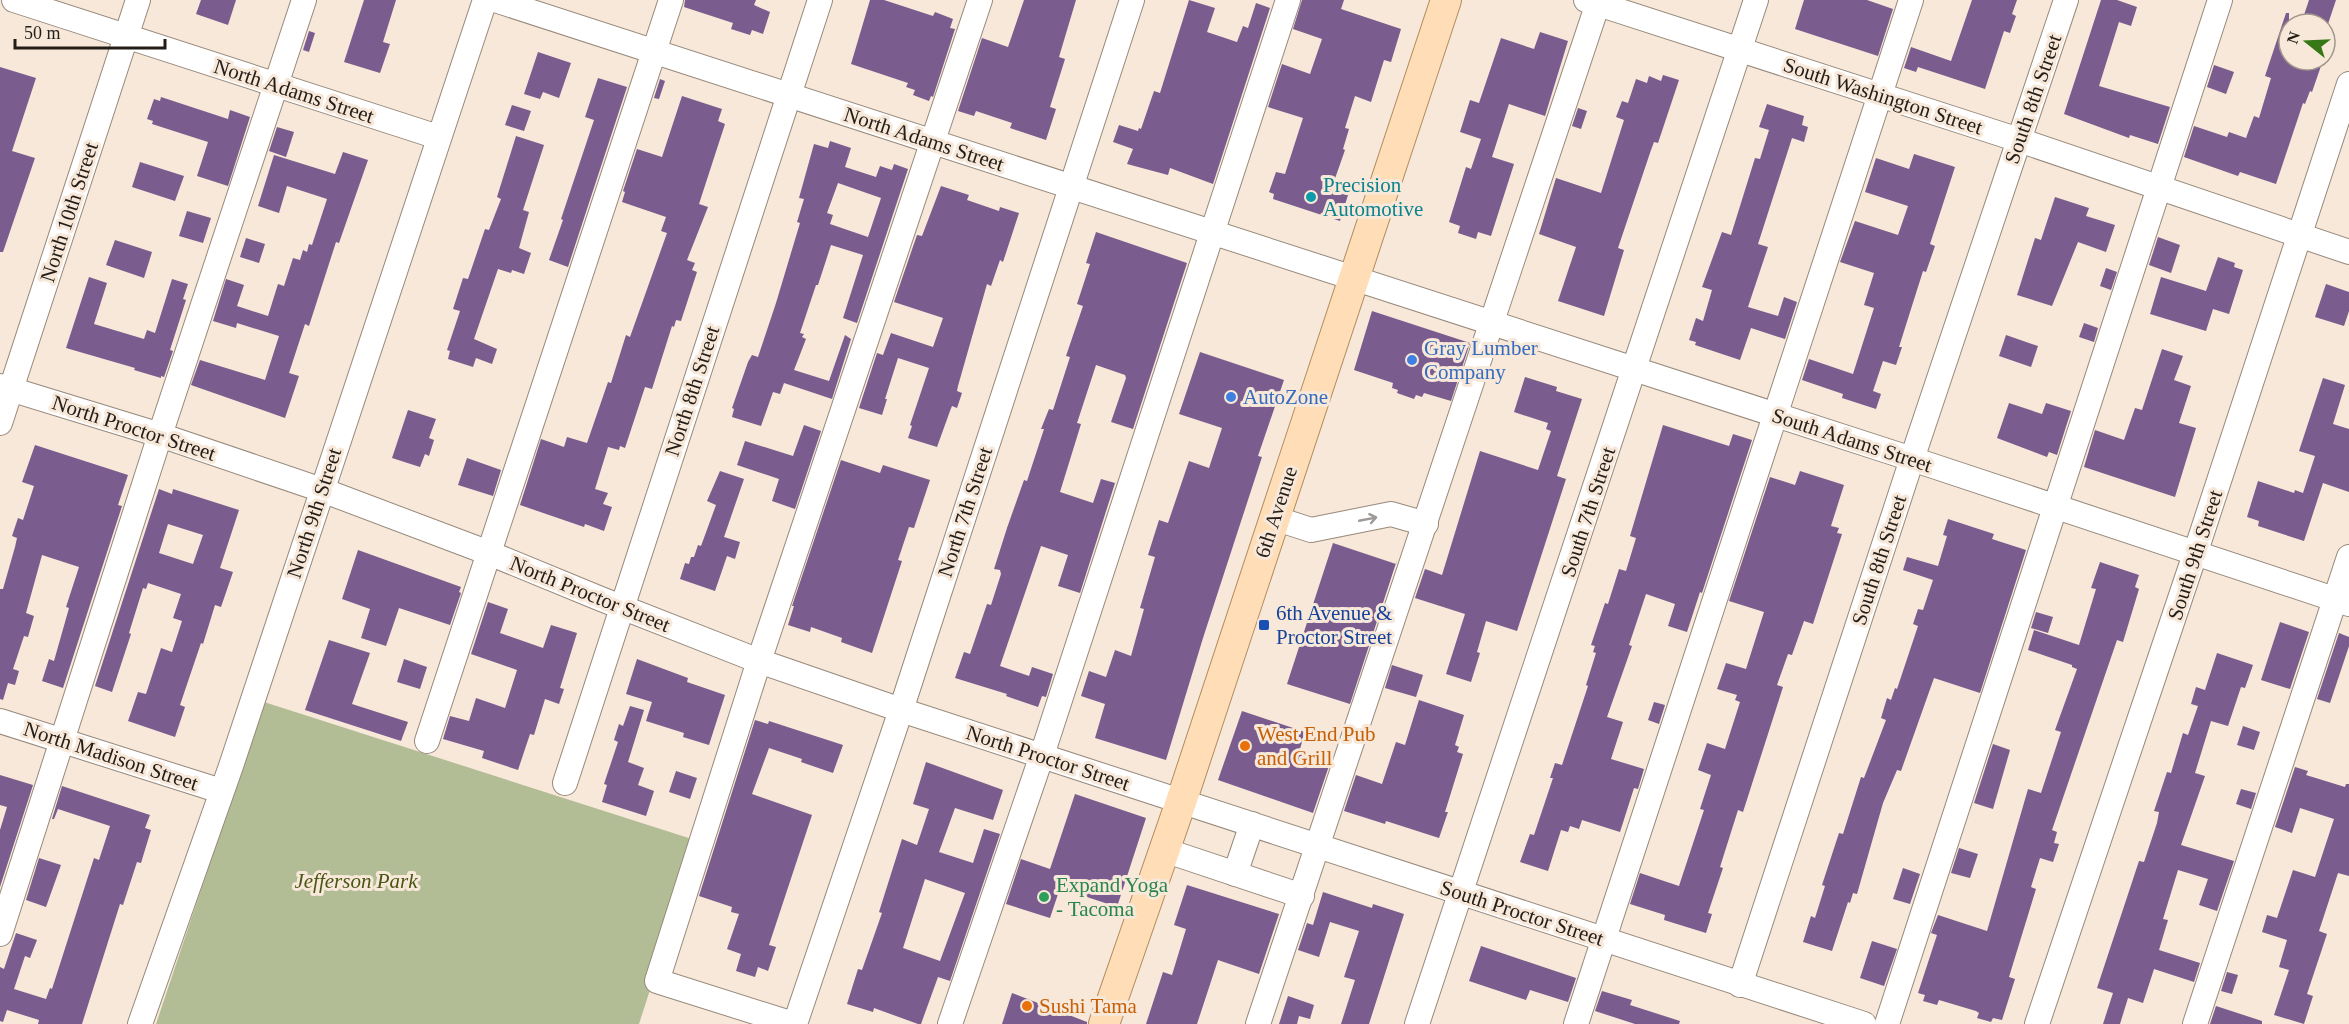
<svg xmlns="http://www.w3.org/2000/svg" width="2349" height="1024" font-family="Georgia,serif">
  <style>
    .green { fill: #b2bd96 }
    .building { fill: #7a5c8e; fill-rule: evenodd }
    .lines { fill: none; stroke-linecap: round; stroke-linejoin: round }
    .minor-casing { stroke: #97897b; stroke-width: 26 }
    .major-casing { stroke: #b18c60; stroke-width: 32 }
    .minor { stroke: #fff; stroke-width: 24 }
    .major { stroke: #feddb7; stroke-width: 30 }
    .oneway { stroke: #9c9997 }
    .culture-dot { fill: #0f9aa8; stroke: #f7e8d9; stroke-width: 2 }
    .shop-dot { fill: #3f7fe0; stroke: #f7e8d9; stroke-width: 2 }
    .transit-dot { fill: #1a4fb4; stroke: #f7e8d9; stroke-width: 2 }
    .food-dot { fill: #e8710a; stroke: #f7e8d9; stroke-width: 2 }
    .leisure-dot { fill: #2e9e5b; stroke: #f7e8d9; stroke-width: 2 }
    .labels { text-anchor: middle; stroke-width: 6; stroke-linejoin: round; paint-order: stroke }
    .street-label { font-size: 21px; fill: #231d18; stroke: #f7e8d9 }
    .culture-label { font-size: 21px; fill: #0d838f; stroke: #f7e8d9; text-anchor: start }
    .shop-label { font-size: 21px; fill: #366cbe; stroke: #f7e8d9; text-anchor: start }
    .transit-label { font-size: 21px; fill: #164399; stroke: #f7e8d9; text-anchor: start }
    .food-label { font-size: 21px; fill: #c56008; stroke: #f7e8d9; text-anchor: start }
    .park-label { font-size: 21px; font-style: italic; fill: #495714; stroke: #f7e8d9 }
    .leisure-label { font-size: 21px; fill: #27864d; stroke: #f7e8d9; text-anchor: start }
  </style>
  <rect width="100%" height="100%" fill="#f7e8d9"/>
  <path class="green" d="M264 702 698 841 639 1024H156Z"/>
  <g class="building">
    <path d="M201 0H236L228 25 196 14Z"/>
    <path d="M364 0H396L383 42 390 44 380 73 344 62Z"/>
    <path d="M685 0H756L754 5 770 12 763 34 752 30 750 35 731 29 733 23 684 7Z"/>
    <path d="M870 0H884L933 16 935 12 953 19 950 28 955 29 933 97 931 96 929 101 913 95 915 90 906 87 908 83 851 64Z"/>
    <path d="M1024 0H1076L1059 57 1065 59 1050 107 1056 109 1046 140 1010 128 1012 123 976 111 974 116 958 111 982 38 1008 47Z"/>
    <path d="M1189 0 1215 8 1207 32 1237 42 1243 26 1248 28 1256 3 1270 8 1213 184 1170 168 1168 175 1127 164 1133 149 1113 142 1119 125 1138 131 1139 128 1141 129 1154 91 1160 93Z"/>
    <path d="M1302 0H1344L1341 9 1401 29 1391 62 1384 60 1371 102 1355 96 1345 128 1349 129 1343 149 1345 150 1331 190 1348 195 1340 221 1273 199 1274 194 1269 192 1276 172 1285 174 1303 118 1268 107 1282 64 1310 74 1322 39 1293 29Z"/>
    <path d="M1804 0H1867L1893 9 1878 56 1795 29Z"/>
    <path d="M1972 0H2017L2012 14 2016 16 2010 33 2004 31 1985 89 1918 67 1916 72 1904 68 1911 47 1951 61Z"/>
    <path d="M2101 0H2117L2137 7 2131 26 2119 22 2099 86 2170 107 2158 144 2130 135 2129 138 2064 114Z"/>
    <path d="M2309 0H2336L2328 24H2301Z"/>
    <path d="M2286 13H2289V60H2304L2321 66 2312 92 2310 91 2305 104 2303 103 2276 184 2240 172 2238 176 2184 157 2194 126 2227 137 2229 132 2246 138 2254 116 2259 118 2271 78 2265 76Z"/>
    <path d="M309 31 315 33 309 52 303 50Z"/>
    <path d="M1540 32 1568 41 1545 116 1509 104 1492 157 1514 164 1491 236 1478 232 1476 239 1458 233 1460 226 1449 222 1466 167 1471 169 1481 139 1460 132 1470 100 1479 103 1501 38 1534 49Z"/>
    <path d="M538 52 571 63 559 98 543 92 540 99 524 94Z"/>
    <path d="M2214 65 2234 72 2226 94 2207 87Z"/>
    <path d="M0 67 36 78 12 151 35 158 3 252H0Z"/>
    <path d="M1663 75 1679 80 1658 143 1654 142 1651 150 1618 248 1624 250 1604 316 1558 301 1576 247 1539 234 1556 178 1601 193 1624 120 1616 117 1622 101 1628 103 1636 79 1647 83 1649 76 1661 81Z"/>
    <path d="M598 78 627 87 568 267 549 260 563 220 561 219 594 120 585 117Z"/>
    <path d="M660 79 665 81 659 99 654 98Z"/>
    <path d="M682 96 722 109 718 121 725 124 699 204 708 207 687 260 695 263 692 270 697 272 681 321 676 320 674 327 672 326 652 389 645 387 625 448 620 446 619 450 608 447 595 489 608 493 603 504 612 507 604 531 585 524 584 527 520 505 541 439 564 447 567 437 587 443 608 382 611 383 626 335 630 337 667 233 661 231 666 217 622 202 625 192 623 191 637 149 662 157Z"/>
    <path d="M161 97 228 119 230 110 250 117 228 186 197 176 208 142 152 124 153 121 147 119 154 99 160 101Z"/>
    <path d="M1767 104 1804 116 1802 125 1808 127 1804 142 1792 138 1758 244 1768 247 1748 307 1778 316 1784 297 1797 302 1785 339 1751 328 1740 360 1695 345 1696 342 1689 340 1696 318 1703 321 1712 290 1702 287 1722 232 1731 235 1755 158 1760 159 1769 130 1759 127Z"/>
    <path d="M512 105 531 111 524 131 505 125Z"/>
    <path d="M1578 108 1587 111 1581 129 1572 126Z"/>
    <path d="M277 127 294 132 286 157 269 151Z"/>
    <path d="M516 136 544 145 523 210 529 212 519 248 531 253 524 274 512 270 511 273 498 269 474 339 497 349 492 364 476 358 473 367 448 359 450 351 447 350 460 311 453 309 463 278 468 279 485 229 489 230 501 199 497 197Z"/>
    <path d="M830 141 851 148 845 167 876 177 880 166 892 170 894 164 908 169 857 323 843 318 863 255 831 245 818 285H816L800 333 804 334 802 337 806 339 794 370 829 381 845 335 851 339 832 399 784 383 780 394 773 392 761 426 732 417 734 409 732 408 748 362 752 355 758 357 776 303 800 223 797 222 804 199 799 198 814 144 828 148ZM838 183 881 198 868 237 830 224 833 215 827 213Z"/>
    <path d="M343 152 368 160 339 243 336 242 309 326 305 324 289 373 299 376 285 418 191 385 200 360 265 380 279 336 237 323 236 328 213 321 226 279 244 285 237 306 268 316 278 284 284 286 293 258 300 260 303 250 307 252 309 244 312 245 327 199 287 186 279 213 258 206 274 155 335 174Z"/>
    <path d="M1914 154 1955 167 1930 244 1935 246 1926 272 1923 271 1899 347H1902L1896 365 1883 361 1873 391 1881 394 1876 409 1842 398 1843 394 1802 380 1809 359 1853 374 1874 308 1864 305 1874 273 1840 262 1855 221 1898 235 1908 206 1865 192 1876 158 1909 169Z"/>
    <path d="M140 162 184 176 175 201 132 187Z"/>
    <path d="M941 186 969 195 967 200 999 211 1000 207 1019 213 1003 262 1000 260 991 286 987 284 958 386 957 391 962 393 957 408 952 406 950 411 937 447 908 438 912 426 910 425 929 368 898 358 885 399H887L882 415 859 408 877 353 883 355 891 333 933 347 943 318 894 302 917 235 922 236Z"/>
    <path d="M2055 197 2089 208 2086 216 2115 225 2106 252 2078 242 2052 306 2017 295 2035 238 2041 240Z"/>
    <path d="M187 211 211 218 203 243 179 236Z"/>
    <path d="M1096 232 1187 263 1133 429 1111 422 1126 378 1125 375 1096 365 1079 417 1077 423 1081 424 1060 492 1093 503 1101 479 1115 483 1080 593 1058 586 1068 555 1041 546 1000 666 1029 676 1032 667 1053 674 1046 697 1042 696 1038 707 1006 696 1007 694 955 678 964 652 970 654 987 604 991 605 1001 574 1000 570 994 569 1007 528 1024 480 1027 481 1044 429H1041L1049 409 1053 410 1070 357 1066 356 1083 306 1077 304 1090 264 1086 263Z"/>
    <path d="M2158 237 2180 245 2171 273 2149 265Z"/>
    <path d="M246 238 265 244 259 263 240 257Z"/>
    <path d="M115 240 152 252 144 278 106 265Z"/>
    <path d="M2218 257 2235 263 2234 267 2243 270 2229 314 2213 309 2206 331 2150 314 2161 277 2206 291Z"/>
    <path d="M2106 268 2117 272 2111 290 2100 286Z"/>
    <path d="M89 277 107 283 94 324 144 339 147 330 155 333 172 279 188 284 183 299 186 300 170 350 173 351 164 377 161 376V378L134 370 135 368 66 348Z"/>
    <path d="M2326 284 2349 292V311L2344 326 2315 317Z"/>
    <path d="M1372 311 1470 343 1451 401 1424 393 1422 397 1416 395 1414 399 1397 393 1398 390 1392 388 1393 383 1354 370Z"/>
    <path d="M2084 323 2098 328 2094 342 2079 337Z"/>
    <path d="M2006 335 2038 346 2031 367 1999 356Z"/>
    <path d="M2162 349 2183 356 2174 380 2191 386 2179 423 2196 428 2175 497 2084 467 2095 430 2124 440 2135 408 2142 410Z"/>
    <path d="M1200 352 1284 380 1258 456 1262 457 1203 638 1166 760 1095 738 1105 704 1081 696 1089 671 1106 677 1115 650 1131 656 1144 609 1140 608 1155 557 1148 555 1159 520 1168 523 1189 461 1209 468 1222 428 1179 414Z"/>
    <path d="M1525 377 1557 387 1556 391 1582 399 1557 476 1566 479 1517 631 1486 621 1477 652 1480 653 1471 682 1446 674 1465 614 1415 598 1425 569 1442 575 1480 451 1538 470 1551 431 1546 429 1548 423 1514 412Z"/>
    <path d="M2323 378 2345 385 2333 424 2349 429V492L2323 483 2304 541 2258 526 2259 521 2247 517 2258 481 2294 493 2295 490 2303 493 2315 456 2299 451Z"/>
    <path d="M2009 403 2042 414 2046 403 2071 411 2057 455 2049 452 2047 457 1997 438Z"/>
    <path d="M408 410 436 419 429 438 434 440 429 456 425 454 420 467 392 458Z"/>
    <path d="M804 425 821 431 795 509 772 501 779 479 737 465 745 441 793 456Z"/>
    <path d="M1663 425 1729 446 1733 434 1752 440 1702 593 1700 592 1687 632 1668 626 1675 604 1646 594 1629 645 1632 646 1607 717 1623 722 1611 759 1644 769 1638 789 1634 788 1620 832 1582 820 1579 829 1570 826 1568 832 1561 830 1548 871 1520 862 1530 834 1534 835 1553 778H1550L1555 763 1562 765 1588 686 1586 685 1596 653 1593 652 1595 646 1591 645 1605 603 1608 604 1619 569 1626 571 1636 538 1630 536Z"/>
    <path d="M35 445 128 475 118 505 122 506 63 688 42 681 49 659 54 661 69 608 66 607 79 567 42 555 26 613 34 616 28 637 24 636 13 669 19 671 15 685 8 683 3 700 0 699V589H3L15 547 17 538 12 536 18 518 23 520 34 486 22 482Z"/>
    <path d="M467 458 501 470 493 496 458 485Z"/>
    <path d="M841 460 880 473 883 465 930 480 914 528 909 527 898 560 902 561 872 653 841 642 842 638 811 627 810 632 788 625 794 606H792Z"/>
    <path d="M720 471 744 479 724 537 740 542 735 559 727 556 715 591 680 579 685 563 689 564 691 557H694L698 545 701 546 716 505 707 501Z"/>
    <path d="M1800 471 1844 485 1831 526 1839 528 1837 533 1842 534 1813 624 1804 621 1792 655 1788 654 1777 685 1783 687 1743 812 1738 810 1720 867 1723 868 1708 913 1712 914 1706 933 1664 920 1665 915 1630 904 1640 873 1679 886 1704 810 1700 809 1711 775 1698 770 1707 743 1725 749 1740 702 1735 700 1737 695 1717 689 1726 663 1746 669 1764 612 1729 601 1770 477 1795 485Z"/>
    <path d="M159 489 172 494 173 489 239 510 220 568 233 572 221 607 215 605 203 644 201 643 180 705 185 707 175 737 128 721 138 692 146 694 161 648 172 652 182 621 173 618 181 594 148 583 146 589 143 588 129 633 131 634 112 692 95 686ZM168 524 203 535 193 564 159 553Z"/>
    <path d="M1948 519 1994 534 1992 539 2026 550 1980 693 1934 678 1901 771 1897 770 1883 803 1857 894 1853 893 1850 903 1848 902 1832 951 1803 942 1811 916 1815 918 1825 886 1822 885 1839 833 1843 834 1861 777 1864 778 1886 720 1881 718 1887 698 1891 700 1895 688 1897 689 1918 626 1913 624 1918 609 1923 610 1933 580 1903 570 1907 557 1938 566 1947 536 1943 535Z"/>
    <path d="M1333 543 1396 564 1397 560 1350 704 1287 684Z"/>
    <path d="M358 550 461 587 459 592 461 593 450 625 399 608 386 646 361 638 370 609 342 599Z"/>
    <path d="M2100 562 2139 575 2135 587 2139 589 2123 642 2117 640 2052 830 2057 832 2054 843 2059 844 2053 862 2040 858 2031 887 2036 889 2009 977 2015 979 2002 1020 1993 1018 1991 1022 1977 1018 1979 1013 1976 1011 1939 1000 1937 1005 1923 1001 1925 995 1918 993 1937 935 1931 933 1938 915 1987 931 2028 789 2041 793 2061 732 2055 730 2077 669 2072 667V665L2028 650 2034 630 2079 645 2096 589 2091 588Z"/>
    <path d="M488 602 508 609 500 633 543 648 551 625 577 633 560 688 564 689 559 704 545 699 534 735 530 734 518 770 482 758 484 751 443 739 450 716 469 721 476 698 505 708 517 670 471 654Z"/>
    <path d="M2036 612 2053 617 2048 633 2031 628Z"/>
    <path d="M2280 622 2309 632 2290 689 2261 680Z"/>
    <path d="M2339 633 2349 637V646L2330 703 2317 699Z"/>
    <path d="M329 640 370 653 352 704 408 722 401 741 305 710Z"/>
    <path d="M2217 653 2253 665 2245 688 2241 687 2228 726 2211 721 2195 773 2205 776 2181 845 2234 861 2217 911 2199 905 2208 879 2178 870 2163 919 2168 920 2159 950 2200 963 2194 982 2154 969 2143 1003 2128 998 2120 1024H2103L2113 993 2097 988 2139 861 2144 862 2157 823 2159 812 2154 811 2167 772 2171 773 2183 733 2188 735 2198 706 2191 704 2196 687 2205 690Z"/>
    <path d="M404 659 427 667 420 689 397 682Z"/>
    <path d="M637 659 688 678 687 682 725 695 709 745 683 737 684 733 646 721 652 702 626 694Z"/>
    <path d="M1392 665 1423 675 1416 697 1385 688Z"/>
    <path d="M1419 700 1464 715 1455 745 1459 747 1457 752 1463 754 1445 812H1448L1439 838 1386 821 1385 824 1344 811 1356 775 1382 784 1396 742 1405 745Z"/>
    <path d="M1654 702 1665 705 1659 724 1648 720Z"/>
    <path d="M630 706 644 710 628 762 644 768 638 785 654 791 646 816 602 802 607 785 604 784 618 742 614 740 619 724 623 726Z"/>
    <path d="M1242 711 1305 732 1300 749 1331 760 1313 813 1218 780Z"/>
    <path d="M755 720 768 724 769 721 843 745 833 773 801 762 802 759 769 748 752 794 812 815 769 945 776 947 768 971 758 967 755 977 736 971 741 954 727 949 739 914 731 912 732 907 699 896Z"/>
    <path d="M2243 726 2260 732 2254 750 2237 745Z"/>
    <path d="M1993 744 2010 750 1993 809 1974 803Z"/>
    <path d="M926 762 1003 790 993 820 955 808 939 852 973 863 984 829 1000 834 950 981 938 977 921 1024H918L874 1008 873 1012 847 1004 858 969 862 970 882 913 879 912 902 839 917 845 929 809 913 804ZM925 879 965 893 940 961 903 948Z"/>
    <path d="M2295 767 2308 771 2306 775 2345 787 2346 784H2349V876L2338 873 2319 931 2327 934 2307 994 2313 996 2304 1024 2274 1015 2289 970 2279 967 2287 940 2262 932 2267 915 2277 918 2293 870 2315 877 2334 819 2300 808 2292 833 2275 827Z"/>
    <path d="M676 771 697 778 690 799 669 792Z"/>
    <path d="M0 775 33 785 0 887V830L7 807 0 805Z"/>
    <path d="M62 786 150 815 145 828 151 830 141 863 137 862 123 905 120 904 82 1024H38L39 1020 7 1010 3 1022 0 1021V967L4 969 16 933 37 940 30 958 25 956 14 989 46 999 50 988 52 989 94 858 99 860 110 826 58 809 54 819H52Z"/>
    <path d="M2241 789 2256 793 2251 809 2236 804Z"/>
    <path d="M1075 794 1146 818 1117 907 1060 888 1050 918 1006 904 1021 859 1050 869Z"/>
    <path d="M1959 848 1978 854 1970 878 1951 873Z"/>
    <path d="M39 858 61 865 46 907 26 900Z"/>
    <path d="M1903 868 1920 874 1910 904 1893 899Z"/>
    <path d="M1187 885 1279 914 1259 974 1218 960 1197 1024H1146L1163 972 1172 975 1186 929 1174 925Z"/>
    <path d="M1323 892 1372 908 1373 904 1404 914 1369 1024H1341L1355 980 1344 977 1359 931 1330 922 1319 957 1298 950 1307 923 1313 925Z"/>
    <path d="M1872 941 1897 949 1884 986 1860 978Z"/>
    <path d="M1481 946 1576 978 1568 1002 1530 990 1526 1000 1469 981Z"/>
    <path d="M2227 972 2238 975 2232 994 2221 991Z"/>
    <path d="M1602 991 1632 1000 1630 1005 1680 1021 1679 1024H1635L1595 1011Z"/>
    <path d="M1012 993 1087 1022V1024H1002Z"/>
    <path d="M1288 996 1314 1005 1310 1019 1299 1016 1297 1024H1279Z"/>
    <path d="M2216 1006 2262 1021V1024H2210Z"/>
  </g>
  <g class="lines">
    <defs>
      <g id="minor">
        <path d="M14 0 438 137"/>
        <path d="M495 0 1912 459 2349 604"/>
        <path d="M1586 0 2019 140 2349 252"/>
        <path d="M0 386 160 435 322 490 489 553 601 599 759 661 901 710 1864 1024"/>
        <path d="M0 423 138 0"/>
        <path d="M1274 518 1311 530 1391 514 1426 524"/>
        <path d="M0 721 221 791"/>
        <path d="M427 741 671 0"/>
        <path d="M565 783 820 0"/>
        <path d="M1164 850 1302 896"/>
        <path d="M1235 874 1252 824"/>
        <path d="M0 934 160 435 304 0"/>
        <path d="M1740 985 1912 459 2066 0"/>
        <path d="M140 1024 231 766 485 0"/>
        <path d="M793 1024 657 981 759 661 980 0"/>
        <path d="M795 1024 901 710 1132 0"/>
        <path d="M950 1024 1042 755 1288 0"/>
        <path d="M1258 1024 1599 0"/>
        <path d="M1417 1024 1756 0"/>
        <path d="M1576 1024 1911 0"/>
        <path d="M1887 1024 2220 0"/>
        <path d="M2037 1024 2195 554 2349 84"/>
        <path d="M2195 1024 2349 557"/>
      </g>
      <path id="major" d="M1104 1024 1181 802 1446 0"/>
    </defs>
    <use href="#minor" class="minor-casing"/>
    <use href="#major" class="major-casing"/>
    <use href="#minor" class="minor"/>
    <use href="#major" class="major"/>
  </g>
  <defs><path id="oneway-shaft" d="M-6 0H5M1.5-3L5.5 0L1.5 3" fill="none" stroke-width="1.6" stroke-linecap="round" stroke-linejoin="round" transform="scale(1.5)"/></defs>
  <use class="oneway" href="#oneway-shaft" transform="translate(1368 519) rotate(-11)"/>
  <circle class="culture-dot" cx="1311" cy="197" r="6"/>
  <g class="shop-dot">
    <circle cx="1412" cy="360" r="6"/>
    <circle cx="1231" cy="397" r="6"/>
  </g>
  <rect class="transit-dot" x="1258" y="619" width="12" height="12" rx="3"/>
  <g class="food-dot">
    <circle cx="1245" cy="746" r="6"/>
    <circle cx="1027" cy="1006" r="6"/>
  </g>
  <circle class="leisure-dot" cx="1044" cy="897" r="6"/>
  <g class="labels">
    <g class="street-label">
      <text transform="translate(294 91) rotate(18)" y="7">North Adams Street</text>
      <text transform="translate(1883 96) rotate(18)" y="7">South Washington Street</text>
      <text transform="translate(2033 99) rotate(-71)" y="7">South 8th Street</text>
      <text transform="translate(924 139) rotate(18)" y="7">North Adams Street</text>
      <text transform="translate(69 212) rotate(-72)" y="7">North 10th Street</text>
      <text transform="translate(692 391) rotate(-72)" y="7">North 8th Street</text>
      <text transform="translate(134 428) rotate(18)" y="7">North Proctor Street</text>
      <text transform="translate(1852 440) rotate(18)" y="7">South Adams Street</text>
      <text transform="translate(965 512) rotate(-72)" y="7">North 7th Street</text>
      <text transform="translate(1276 512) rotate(-72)" y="7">6th Avenue</text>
      <text transform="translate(1588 512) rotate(-72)" y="7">South 7th Street</text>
      <text transform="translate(314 513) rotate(-72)" y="7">North 9th Street</text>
      <text transform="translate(2195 555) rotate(-72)" y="7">South 9th Street</text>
      <text transform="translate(1879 560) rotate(-72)" y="7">South 8th Street</text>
      <text transform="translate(590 594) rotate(22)" y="7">North Proctor Street</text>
      <text transform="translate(111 756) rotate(18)" y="7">North Madison Street</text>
      <text transform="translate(1048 758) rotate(18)" y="7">North Proctor Street</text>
      <text transform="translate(1522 913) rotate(18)" y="7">South Proctor Street</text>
    </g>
    <g class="culture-label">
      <text x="1323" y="192">Precision<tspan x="1323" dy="24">Automotive</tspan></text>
    </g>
    <g class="shop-label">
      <text x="1424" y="355">Gray Lumber<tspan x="1424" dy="24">Company</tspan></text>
      <text x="1243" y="404">AutoZone</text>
    </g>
    <g class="transit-label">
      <text x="1276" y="620">6th Avenue &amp;<tspan x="1276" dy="24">Proctor Street</tspan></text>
    </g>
    <g class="food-label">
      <text x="1257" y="741">West End Pub<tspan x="1257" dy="24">and Grill</tspan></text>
      <text x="1039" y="1013">Sushi Tama</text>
    </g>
    <g class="park-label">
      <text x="356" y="888">Jefferson Park</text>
    </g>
    <g class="leisure-label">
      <text x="1056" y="892">Expand Yoga<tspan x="1056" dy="24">- Tacoma</tspan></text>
    </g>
  </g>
  <g transform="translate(2307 42) rotate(288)"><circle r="28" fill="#f7e8d9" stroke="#a2978c" stroke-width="1.5"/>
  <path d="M0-4.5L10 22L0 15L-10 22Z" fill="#377816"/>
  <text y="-9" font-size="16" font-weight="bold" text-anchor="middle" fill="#231d18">N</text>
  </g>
  <path d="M15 39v9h150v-9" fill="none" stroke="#231d18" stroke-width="3"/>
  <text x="24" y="39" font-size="18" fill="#231d18" stroke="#f7e8d9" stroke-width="4.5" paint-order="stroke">50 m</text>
</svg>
